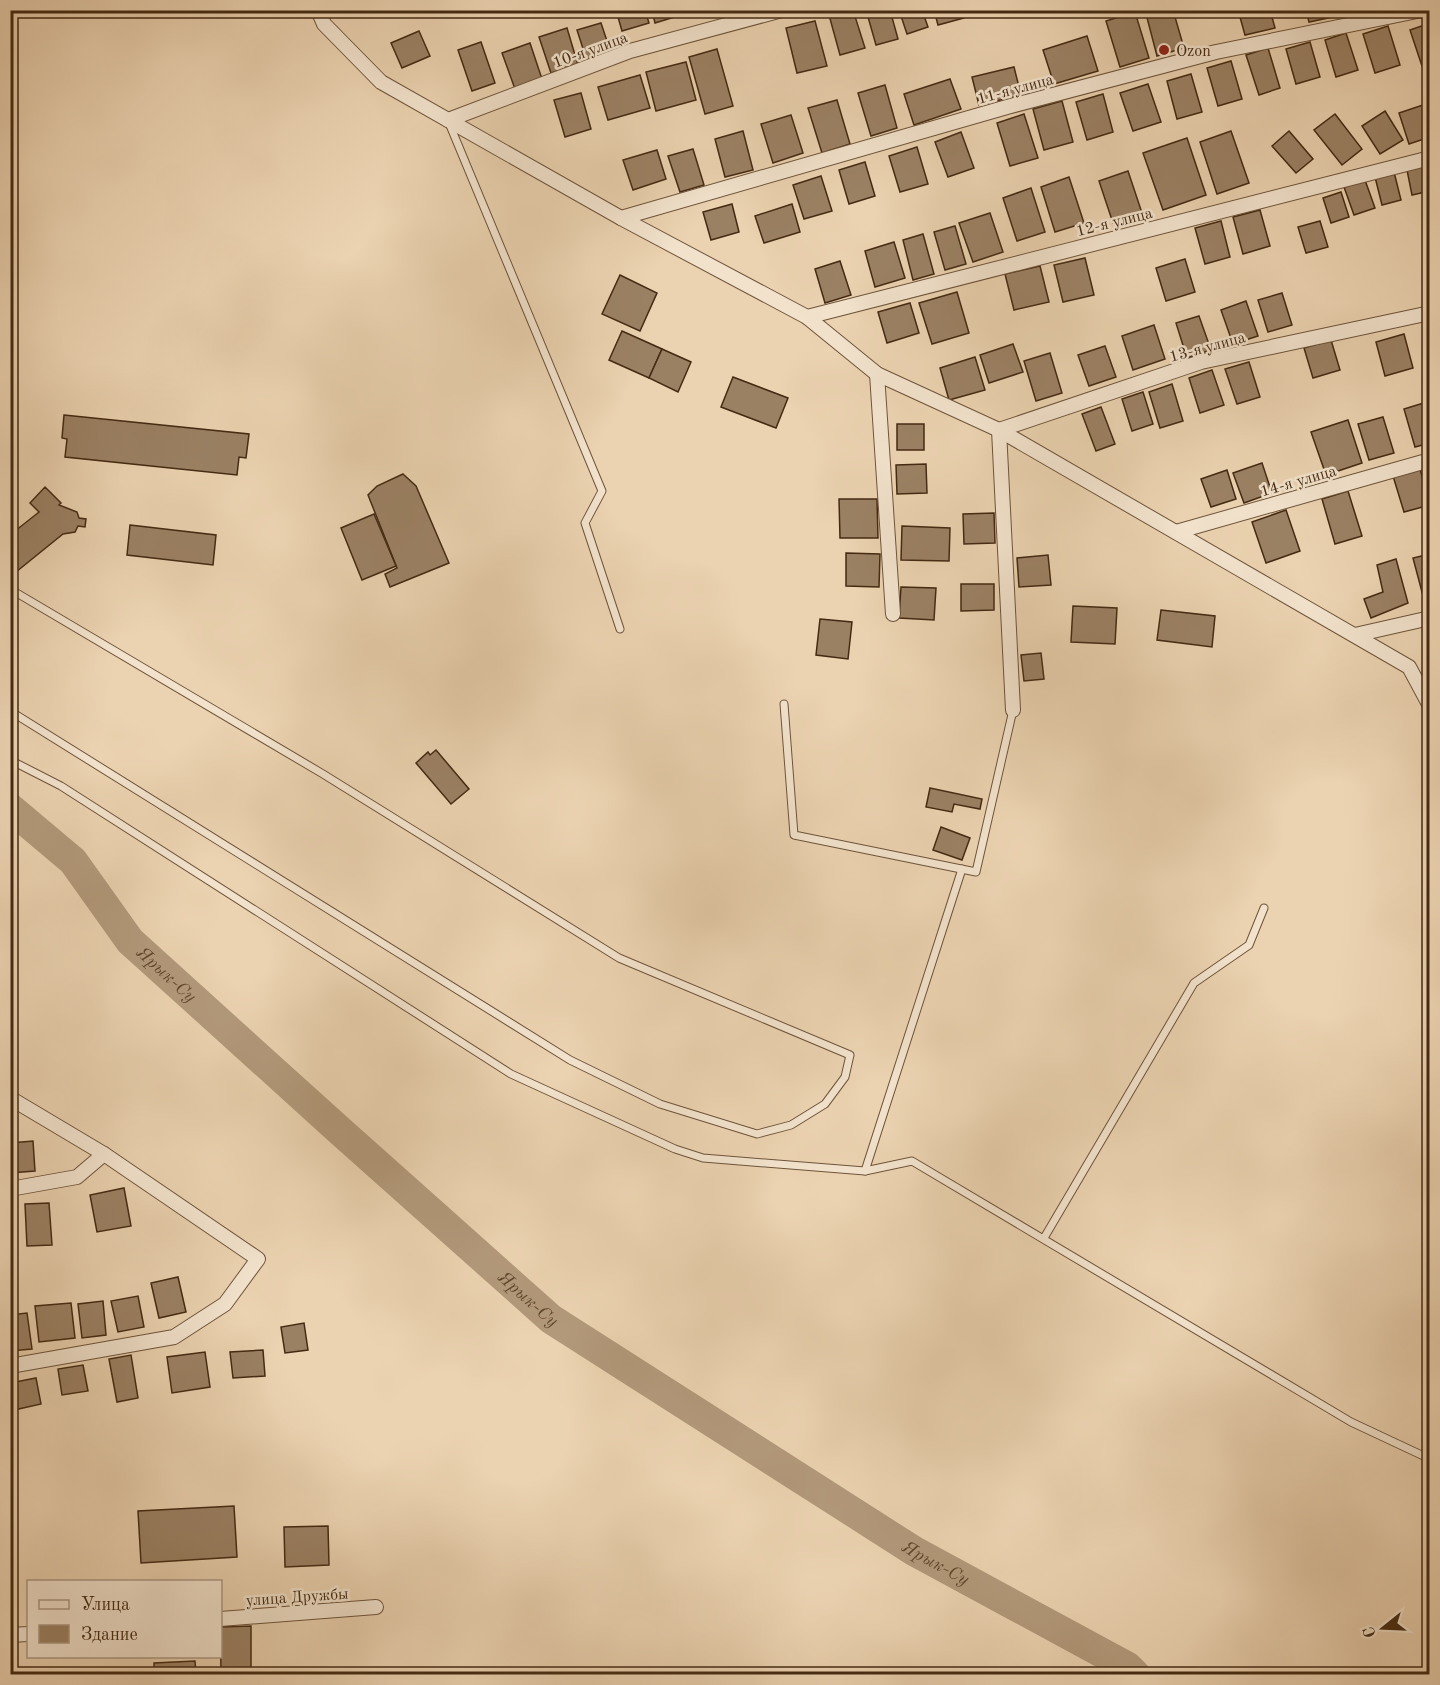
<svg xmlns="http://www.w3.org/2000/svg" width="1440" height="1685" font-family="'Old Standard TT',serif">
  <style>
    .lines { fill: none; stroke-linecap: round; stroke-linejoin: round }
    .river { stroke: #b2997a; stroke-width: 30 }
    .building { fill: #9b8164; stroke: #442a12; stroke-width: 1.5 }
    .service-casing { stroke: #6e543a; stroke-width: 9 }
    .minor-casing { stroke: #6e543a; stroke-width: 16 }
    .service { stroke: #f2e2cc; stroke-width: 7 }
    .minor { stroke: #f2e2cc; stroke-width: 14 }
    .poi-dot { fill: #8f2418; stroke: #f2e2cc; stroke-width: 2 }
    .labels { text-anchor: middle; stroke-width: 5; stroke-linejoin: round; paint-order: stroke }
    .street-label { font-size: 16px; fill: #442a12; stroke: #f2e2cc }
    .poi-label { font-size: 16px; fill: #442a12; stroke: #f2e2cc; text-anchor: start }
    .water-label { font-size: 18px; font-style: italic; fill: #60462c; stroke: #f2e2cc }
  </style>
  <rect width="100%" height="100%" fill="#ebd2b0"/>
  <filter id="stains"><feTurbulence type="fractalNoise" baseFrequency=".00333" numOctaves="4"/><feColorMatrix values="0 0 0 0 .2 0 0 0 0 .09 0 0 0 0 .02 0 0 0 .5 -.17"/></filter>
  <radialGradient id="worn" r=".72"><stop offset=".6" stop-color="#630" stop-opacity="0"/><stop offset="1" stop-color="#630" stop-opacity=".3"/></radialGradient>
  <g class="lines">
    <path class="river" id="s1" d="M10 808 73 861 130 941 339 1130 551 1319 914 1551 1128 1667 1135 1674"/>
  </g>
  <g class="building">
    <path d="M616 10H645L649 23 622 31Z"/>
    <path d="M652 10H677L678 16 655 23Z"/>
    <path d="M844 10H853L865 48 840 55 829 15Z"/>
    <path d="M866 10H890L898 39 876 45Z"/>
    <path d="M899 10H922L928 27 907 34Z"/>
    <path d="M934 10H962L964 18 938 25Z"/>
    <path d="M1145 10H1173L1184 48 1157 56Z"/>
    <path d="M1238 10H1270L1275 28 1245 35Z"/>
    <path d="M1306 10H1337L1338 16 1309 22Z"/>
    <path d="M1135 12 1149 58 1120 67 1106 21Z"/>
    <path d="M815 21 827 66 797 73 786 28Z"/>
    <path d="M601 23 611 53 587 61 577 30Z"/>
    <path d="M1430 23V63L1422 66 1410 30Z"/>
    <path d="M1388 26 1400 65 1375 73 1363 34Z"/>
    <path d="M567 28 578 65 551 73 539 37Z"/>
    <path d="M419 31 430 56 402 68 391 43Z"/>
    <path d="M1346 33 1358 70 1336 77 1325 40Z"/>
    <path d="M1087 36 1098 71 1054 84 1043 50Z"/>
    <path d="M481 42 495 83 472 91 458 50Z"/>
    <path d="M1310 42 1320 77 1296 84 1286 49Z"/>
    <path d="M530 43 542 79 515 89 502 53Z"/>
    <path d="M1268 48 1280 88 1259 95 1246 55Z"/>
    <path d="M717 49 733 106 705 114 689 57Z"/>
    <path d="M1231 61 1242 99 1218 106 1207 68Z"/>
    <path d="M686 62 696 100 656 111 646 72Z"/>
    <path d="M1014 67 1021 95 979 105 972 77Z"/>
    <path d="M1191 74 1202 112 1177 119 1167 81Z"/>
    <path d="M640 75 650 108 608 120 598 87Z"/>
    <path d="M950 79 961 109 914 125 904 94Z"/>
    <path d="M1148 84 1161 122 1133 131 1120 93Z"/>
    <path d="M885 85 897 128 871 136 858 93Z"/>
    <path d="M581 93 591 129 565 137 554 100Z"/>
    <path d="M1103 94 1113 132 1087 140 1076 102Z"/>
    <path d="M837 100 850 144 822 153 808 108Z"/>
    <path d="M1062 101 1073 142 1044 150 1033 109Z"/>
    <path d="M1426 104 1430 116V137L1409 144 1399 113Z"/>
    <path d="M1385 111 1403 140 1380 154 1362 126Z"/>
    <path d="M1024 114 1038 158 1010 166 997 123Z"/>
    <path d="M1335 114 1362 149 1342 165 1314 130Z"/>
    <path d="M791 115 803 153 773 163 761 124Z"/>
    <path d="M743 131 753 170 725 177 715 139Z"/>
    <path d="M1231 131 1249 183 1217 194 1200 142Z"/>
    <path d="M1289 131 1313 159 1296 173 1272 146Z"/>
    <path d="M961 132 974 168 948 177 935 142Z"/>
    <path d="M1187 138 1206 195 1163 210 1143 153Z"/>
    <path d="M917 147 928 184 900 192 889 156Z"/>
    <path d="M693 149 704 185 680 192 668 156Z"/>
    <path d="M657 150 666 179 633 190 623 160Z"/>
    <path d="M865 162 875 196 849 204 839 170Z"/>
    <path d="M1426 165 1430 191 1412 195 1407 170Z"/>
    <path d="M1128 171 1142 213 1113 223 1099 181Z"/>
    <path d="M1394 172 1401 200 1382 205 1375 177Z"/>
    <path d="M821 176 832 211 804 219 793 185Z"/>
    <path d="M1069 177 1084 223 1055 232 1041 187Z"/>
    <path d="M1365 180 1375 208 1354 215 1344 187Z"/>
    <path d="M1031 188 1045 232 1017 241 1003 198Z"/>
    <path d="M1341 192 1349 217 1331 223 1323 198Z"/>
    <path d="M732 204 739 232 711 240 703 212Z"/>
    <path d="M792 204 800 232 764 243 755 216Z"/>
    <path d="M1260 210 1270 246 1243 254 1233 217Z"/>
    <path d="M990 213 1003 252 973 262 959 223Z"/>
    <path d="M1221 221 1230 257 1205 264 1195 228Z"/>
    <path d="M1320 221 1328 247 1306 253 1298 227Z"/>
    <path d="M955 226 966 264 945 270 934 232Z"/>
    <path d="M923 234 934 274 913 280 903 240Z"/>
    <path d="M894 242 905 278 875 287 865 251Z"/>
    <path d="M1085 258 1094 295 1063 302 1054 265Z"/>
    <path d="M1185 259 1195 292 1166 301 1156 268Z"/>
    <path d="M840 261 851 295 825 303 815 269Z"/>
    <path d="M1040 266 1049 302 1014 310 1005 274Z"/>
    <path d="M620 275 657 293 640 331 602 314Z"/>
    <path d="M957 292 969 333 932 344 919 303Z"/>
    <path d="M1282 293 1292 325 1268 332 1258 300Z"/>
    <path d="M1246 301 1258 336 1233 344 1221 310Z"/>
    <path d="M910 303 919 333 887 343 878 312Z"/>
    <path d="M1199 316 1211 350 1187 358 1176 323Z"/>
    <path d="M1154 325 1165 359 1133 370 1122 336Z"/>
    <path d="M622 331 662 349 649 378 609 360Z"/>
    <path d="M1404 334 1413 368 1385 376 1376 342Z"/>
    <path d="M1331 340 1340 370 1313 378 1304 348Z"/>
    <path d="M1013 344 1023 372 989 383 980 355Z"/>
    <path d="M1105 346 1116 377 1089 386 1078 355Z"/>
    <path d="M662 349 691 362 678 392 649 378Z"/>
    <path d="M1050 353 1062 393 1036 401 1024 361Z"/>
    <path d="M975 357 985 390 949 400 940 368Z"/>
    <path d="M1249 362 1260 397 1237 404 1225 369Z"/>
    <path d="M1212 370 1224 405 1200 413 1189 378Z"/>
    <path d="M733 377 788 398 776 428 721 407Z"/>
    <path d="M1172 384 1183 421 1160 428 1149 392Z"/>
    <path d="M1143 392 1153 424 1132 431 1122 399Z"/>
    <path d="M1430 401V443L1415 447 1404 409Z"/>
    <path d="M1101 407 1115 444 1096 451 1082 414Z"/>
    <path d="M64 415 249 434 246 458 239 457 237 475 65 457 67 439 62 438Z"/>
    <path d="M1383 417 1394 453 1369 460 1358 424Z"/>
    <path d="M1348 420 1362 463 1326 475 1311 432Z"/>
    <rect x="897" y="424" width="27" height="26"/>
    <path d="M1262 463 1272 493 1244 503 1233 473Z"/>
    <path d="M926 464 927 493 897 494 896 465Z"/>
    <path d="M1420 469 1430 505 1404 512 1393 476Z"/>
    <path d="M1227 470 1236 499 1211 507 1201 479Z"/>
    <path d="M403 474 416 486 449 563 390 587 385 574 397 568 368 495 377 486Z"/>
    <path d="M45 487 61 503 59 505 77 512 79 518 86 519 85 527 78 526 75 532 63 534 11 576 10 535 39 512 30 503Z"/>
    <path d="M1348 491 1362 536 1335 544 1322 499Z"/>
    <path d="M839 499H877L878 538H840Z"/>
    <path d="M1286 510 1300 551 1266 563 1252 522Z"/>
    <path d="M994 513 995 543 964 544 963 514Z"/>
    <path d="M374 514 396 566 362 580 341 528Z"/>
    <path d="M130 525 216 535 213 565 127 555Z"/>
    <path d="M902 526 950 528 949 561 901 560Z"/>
    <path d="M846 553 880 554 879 587 846 586Z"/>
    <path d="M1430 554V595L1423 596 1413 558Z"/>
    <path d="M1048 555 1051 585 1019 587 1017 558Z"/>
    <path d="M1396 559 1408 603 1371 618 1364 599 1383 592 1377 565Z"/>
    <path d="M961 584H994V610L961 611Z"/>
    <path d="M901 587 936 588 934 620 899 618Z"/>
    <path d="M1073 606 1117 608 1115 644 1071 642Z"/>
    <path d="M1161 610 1215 616 1212 647 1157 640Z"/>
    <path d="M820 619 852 622 848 659 816 655Z"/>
    <path d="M1041 653 1044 679 1024 681 1021 655Z"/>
    <path d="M436 750 469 789 451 804 416 763 428 752 430 755Z"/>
    <path d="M930 788 982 799 980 809 954 804 952 812 926 807Z"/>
    <path d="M941 827 970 838 962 860 933 850Z"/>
    <path d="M33 1141 35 1171 10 1173V1143Z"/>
    <path d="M124 1188 131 1226 97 1232 90 1195Z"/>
    <path d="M49 1203 52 1245 27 1246 25 1204Z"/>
    <path d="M178 1277 186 1312 159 1318 151 1283Z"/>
    <path d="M138 1296 144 1327 118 1332 111 1301Z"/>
    <path d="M103 1301 106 1335 82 1338 78 1304Z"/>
    <path d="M71 1303 75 1338 39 1342 35 1306Z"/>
    <path d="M27 1313 32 1349 10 1351V1315Z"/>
    <path d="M304 1323 308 1350 285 1353 281 1327Z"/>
    <path d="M263 1350 265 1376 233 1378 230 1352Z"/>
    <path d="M205 1352 210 1387 172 1393 167 1357Z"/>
    <path d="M131 1355 138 1398 117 1402 109 1359Z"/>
    <path d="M83 1365 88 1391 62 1395 58 1369Z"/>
    <path d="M36 1378 41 1404 14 1410 10 1383Z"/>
    <path d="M234 1506 237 1557 141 1563 138 1511Z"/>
    <path d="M328 1526 329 1565 285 1567 284 1527Z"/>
    <path d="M251 1626V1670H221L220 1627Z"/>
    <path d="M195 1661 196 1674H154V1663Z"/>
  </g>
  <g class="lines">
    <defs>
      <g id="service">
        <path d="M449 123 602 491 585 523 620 629"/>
        <path d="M10 589 323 774 619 958 850 1055 845 1077 825 1104 791 1125 757 1134 660 1104 570 1060 10 711"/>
        <path d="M784 704 794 835 976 872 1013 710"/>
        <path d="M10 760 61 786 511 1074 675 1149 703 1158 865 1171 912 1161 1351 1422 1430 1459"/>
        <path d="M865 1171 962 869"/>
        <path d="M1044 1238 1194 983 1249 945 1264 908"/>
      </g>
      <g id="minor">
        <path d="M318 10 324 24 381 82 621 218 807 317 877 374 999 430 1409 667 1430 706"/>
        <path d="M448 120 630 51 782 10"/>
        <path d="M621 218 1007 107 1216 52 1422 10"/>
        <path d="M807 317 1430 158"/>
        <path d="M877 374 893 614"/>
        <path d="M1176 532 1430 460"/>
        <path d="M1355 635 1430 618"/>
        <path d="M1013 710 999 430 1201 362 1430 313"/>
        <path d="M10 1098 104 1154 258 1259 225 1304 174 1337 10 1366"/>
        <path d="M10 1189 77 1177 104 1154"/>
        <path d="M220 1619 376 1607"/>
        <path d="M10 1635 28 1634"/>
      </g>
    </defs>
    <use href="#service" class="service-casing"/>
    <use href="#minor" class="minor-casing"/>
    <use href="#service" class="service"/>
    <use href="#minor" class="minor"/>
  </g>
  <circle class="poi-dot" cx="1164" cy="50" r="6"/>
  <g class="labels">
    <g class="street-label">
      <text transform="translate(590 49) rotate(-20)" y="6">10-я улица</text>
      <text transform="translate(1015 88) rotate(-15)" y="6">11-я улица</text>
      <text transform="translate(1114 221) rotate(-14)" y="6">12-я улица</text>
      <text transform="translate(1207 346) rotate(-15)" y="6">13-я улица</text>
      <text transform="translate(1298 480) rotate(-16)" y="6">14-я улица</text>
      <text transform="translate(297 1596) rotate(-4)" y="6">улица Дружбы</text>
    </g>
    <g class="poi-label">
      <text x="1176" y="56">Ozon</text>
    </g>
    <g class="water-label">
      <text dy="6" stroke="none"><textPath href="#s1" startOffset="230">Ярык-Су</textPath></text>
      <text dy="6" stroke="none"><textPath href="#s1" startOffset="716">Ярык-Су</textPath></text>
      <text dy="6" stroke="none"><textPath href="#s1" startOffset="1202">Ярык-Су</textPath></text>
    </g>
  </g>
  <rect width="1440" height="1685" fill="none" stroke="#ebd2b0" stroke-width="36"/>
  <rect x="12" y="12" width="1416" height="1661" fill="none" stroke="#442a12" stroke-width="3"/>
  <rect x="18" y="18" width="1404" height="1649" fill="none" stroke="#442a12" stroke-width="1.5"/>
  <rect x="27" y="1580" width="195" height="78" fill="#f2e2cc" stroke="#ac9882" stroke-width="1.5"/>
  <rect x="39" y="1600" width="30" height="9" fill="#f2e2cc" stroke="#ac9882" stroke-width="1.5"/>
  <text x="81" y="1610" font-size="18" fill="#442a12">Улица</text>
  <rect x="39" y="1625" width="30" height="18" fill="#9b8164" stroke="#ac9882" stroke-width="1.5"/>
  <text x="81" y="1640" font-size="18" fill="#442a12">Здание</text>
  <g transform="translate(1383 1628) rotate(252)" stroke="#f2e2cc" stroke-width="4.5" paint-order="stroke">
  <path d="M0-4.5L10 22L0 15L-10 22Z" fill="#442a12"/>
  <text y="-9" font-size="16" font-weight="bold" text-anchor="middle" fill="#442a12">С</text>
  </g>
  <rect width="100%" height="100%" filter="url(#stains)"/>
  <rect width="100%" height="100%" fill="url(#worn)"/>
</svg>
